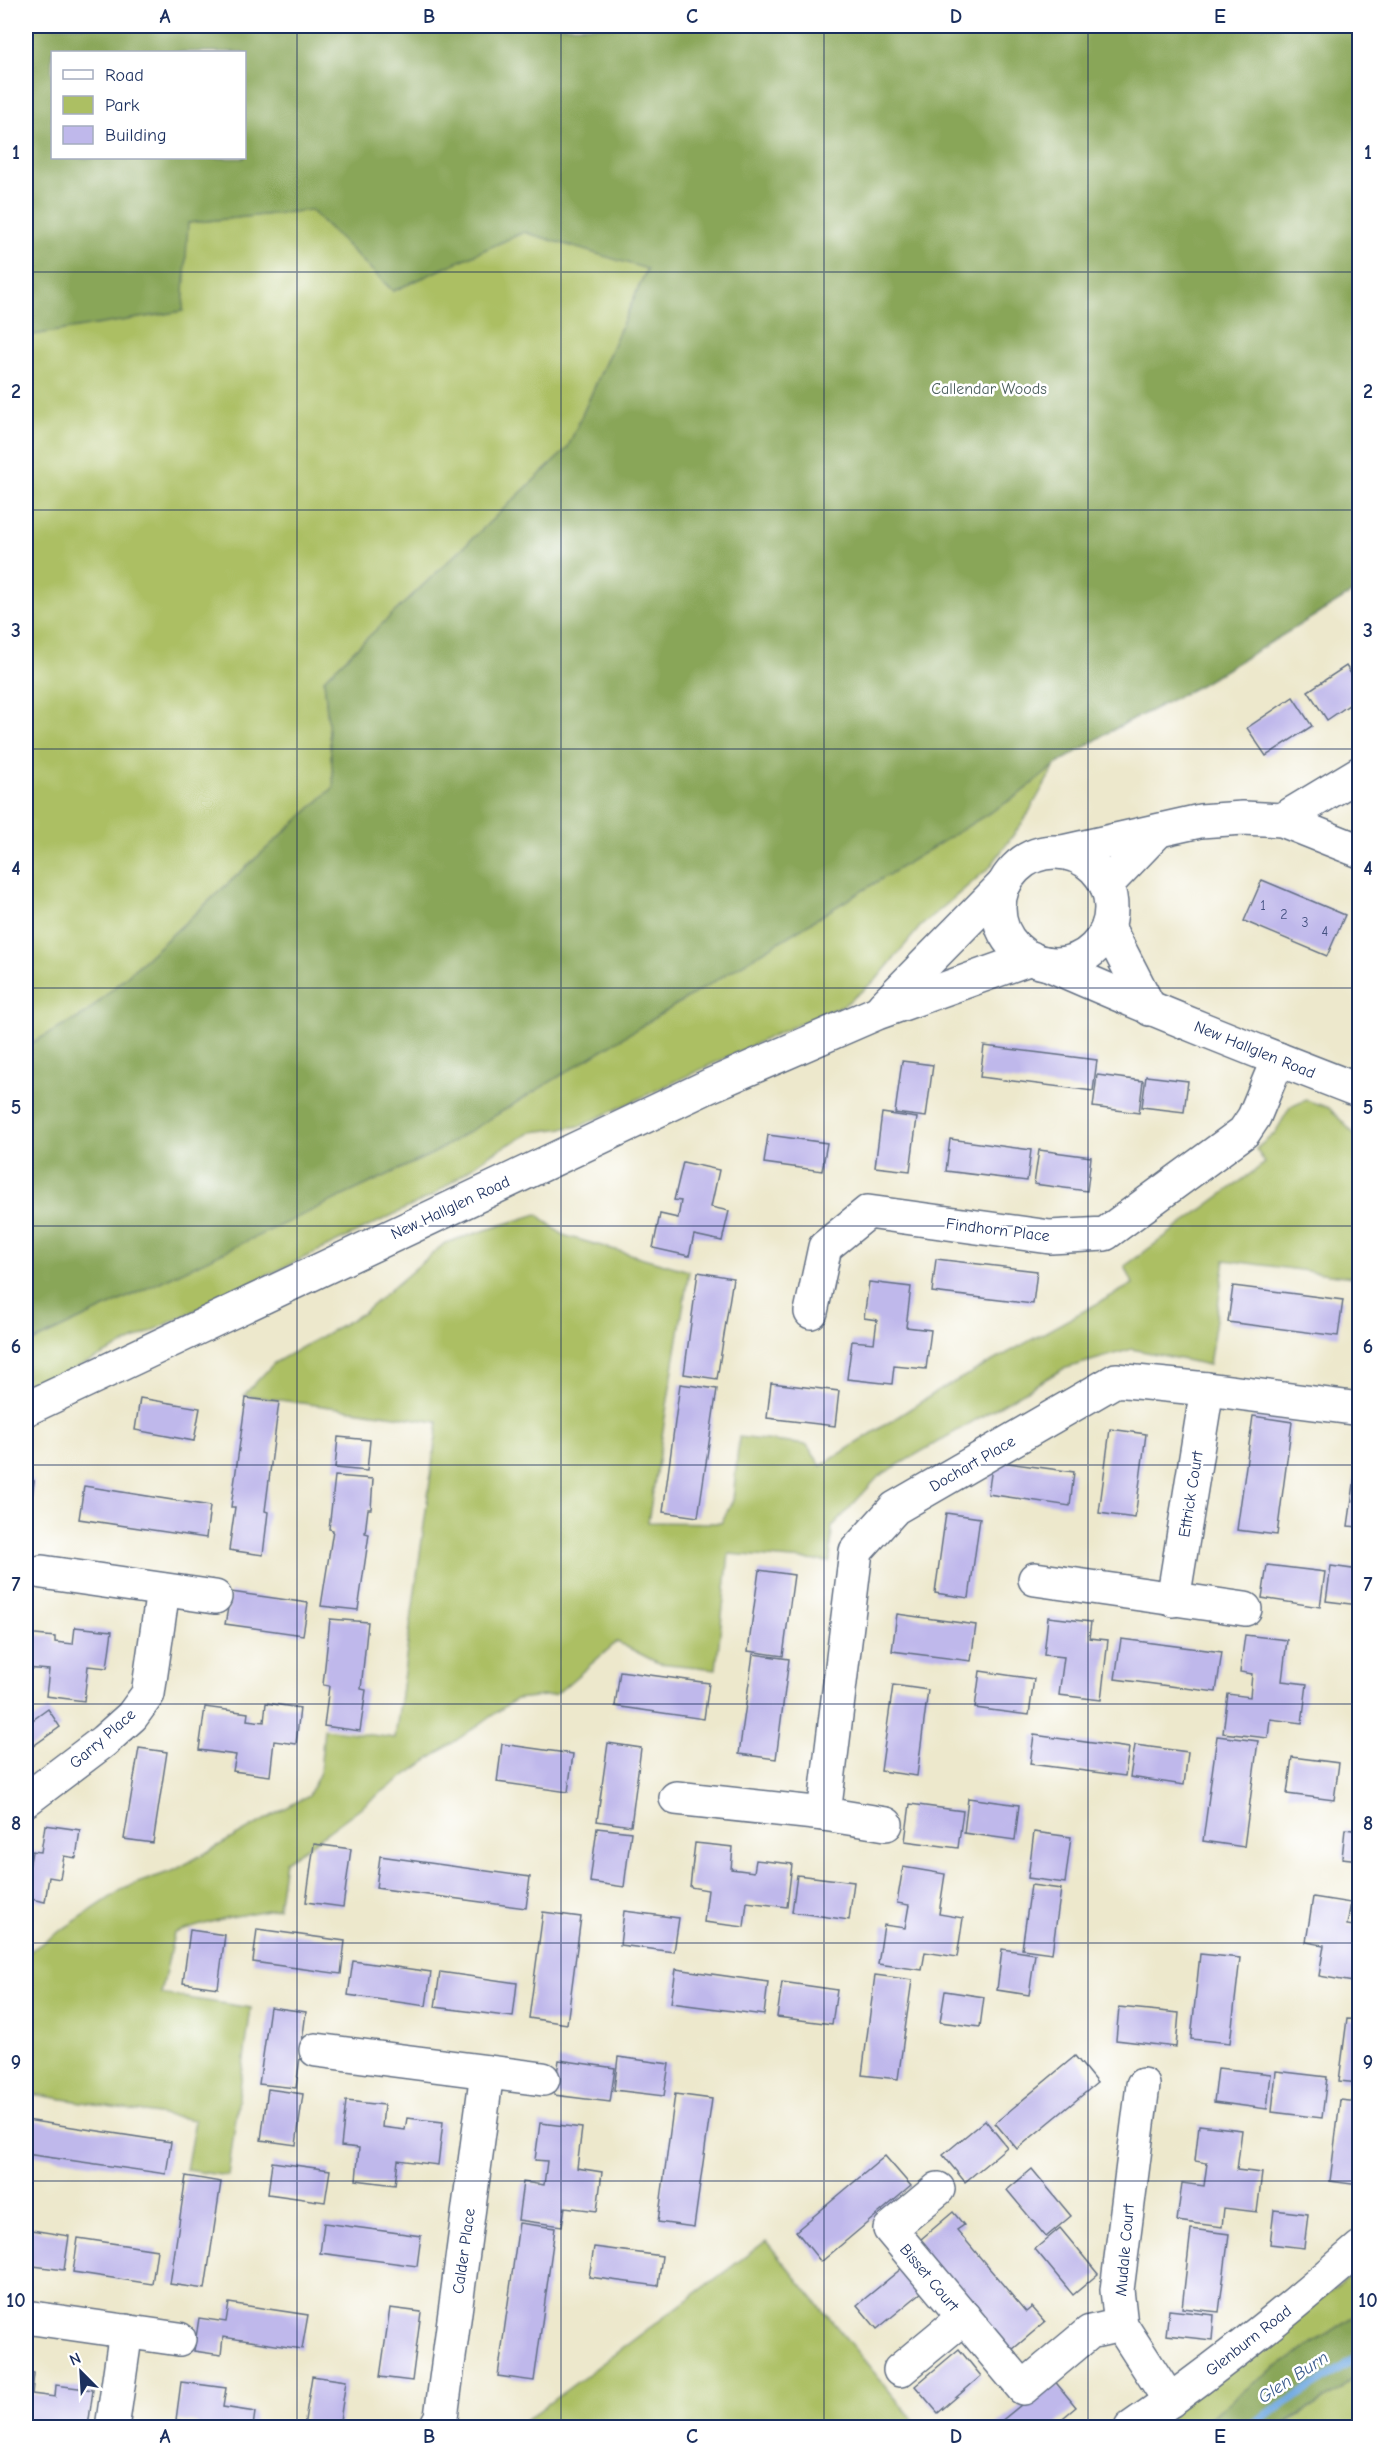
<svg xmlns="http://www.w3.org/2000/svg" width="1385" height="2453" font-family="'Comic Neue',sans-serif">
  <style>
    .green { fill: #acbf63; stroke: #647760; stroke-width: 1.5 }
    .forest { fill: #89a659; stroke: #526a5c; stroke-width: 1.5; fill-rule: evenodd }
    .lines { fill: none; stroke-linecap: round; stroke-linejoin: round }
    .stream { stroke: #73abe2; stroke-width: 8 }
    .building { fill: #bfb8eb }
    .minor-casing { stroke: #647084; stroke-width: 36 }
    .minor { stroke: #fff; stroke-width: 33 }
    .grid { fill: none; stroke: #1b2f5e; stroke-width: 1.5; stroke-opacity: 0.55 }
    .labels { text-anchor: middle; stroke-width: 5; stroke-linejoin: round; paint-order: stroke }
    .number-label { font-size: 14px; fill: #445181 }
    .park-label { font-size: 16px; fill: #4e6160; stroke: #fff }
    .street-label { font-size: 16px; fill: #1b2f5e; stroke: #fff }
    .water-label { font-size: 18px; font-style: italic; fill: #3a5a8c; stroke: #fff }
    .neatline { fill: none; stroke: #1b2f5e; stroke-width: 2 }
    .grid-label { font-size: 20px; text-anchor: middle; font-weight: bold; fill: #1b2f5e }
  </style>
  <rect width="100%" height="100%" fill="#fff"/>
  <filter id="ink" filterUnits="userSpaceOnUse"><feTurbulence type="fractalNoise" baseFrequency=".0167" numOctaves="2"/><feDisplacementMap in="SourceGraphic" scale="12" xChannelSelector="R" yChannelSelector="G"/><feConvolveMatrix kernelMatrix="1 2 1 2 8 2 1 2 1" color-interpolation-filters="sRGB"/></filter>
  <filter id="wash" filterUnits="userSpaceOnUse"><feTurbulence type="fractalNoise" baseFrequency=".008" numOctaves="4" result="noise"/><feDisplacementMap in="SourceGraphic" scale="24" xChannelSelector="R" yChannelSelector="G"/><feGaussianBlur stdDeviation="1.35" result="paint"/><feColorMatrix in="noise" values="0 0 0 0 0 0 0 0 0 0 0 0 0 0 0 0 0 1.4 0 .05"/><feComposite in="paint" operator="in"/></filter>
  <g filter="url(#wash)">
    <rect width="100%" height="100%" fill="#ede8cc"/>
    <g class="green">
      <path d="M311 210 393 291 524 232 647 268 567 449 324 679 334 787 84 1015 26 1046V336L183 310 187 223Z"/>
      <path d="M1056 764 1025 819 990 867 920 927 876 980 844 1005 774 1035 581 1126 532 1132 491 1154 432 1196 26 1392V1345L434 1153 1017 796Z"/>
      <path d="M1306 1100 1329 1108 1359 1139V1278L1225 1260 1209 1365 1132 1349 1063 1369 879 1476 832 1527 830 1562 729 1554 716 1669 658 1663 617 1642 555 1695 516 1699 379 1794 309 1846 285 1861 278 1908 225 1918 174 1933 161 1994 251 2008 228 2176 186 2170 195 2120 26 2093V1954L126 1887 175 1870 309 1795 320 1772 324 1729 395 1738 438 1422 244 1395 274 1363 363 1313 445 1243 537 1214 563 1235 689 1271 648 1522 721 1523 733 1500 739 1437 807 1445 821 1466 938 1391 1133 1284 1125 1266 1265 1163 1256 1149 1275 1133 1290 1107Z"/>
      <path d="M766 2241 919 2427H517Z"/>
      <path d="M1359 2270V2313L1255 2382 1198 2427 1146 2428Z"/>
      <path d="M1359 2372V2427L1279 2428 1341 2389Z"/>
    </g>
    <g class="forest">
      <path d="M26 26H1359V589L1200 685 1107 733 1057 764 1017 796 434 1153 26 1345V1046L84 1015 334 787 324 679 567 449 647 269 524 232 393 291 311 210 188 223 183 311 26 336ZM52 52H244V158H52Z"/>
      <path d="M1359 2313V2372L1341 2389 1279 2427H1198L1255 2382Z"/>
    </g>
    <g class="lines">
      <path class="stream" d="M1245 2428 1336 2372 1360 2354"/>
    </g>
    <g id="blocks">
      <g class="building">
        <path d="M1346 666 1359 686V698L1327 720 1308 691Z"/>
        <path d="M1293 697 1312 726 1266 756 1247 728Z"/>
        <path d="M1262 880 1345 915 1327 956 1244 921Z"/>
        <path d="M984 1046 1097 1060 1093 1091 980 1077Z"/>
        <path d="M902 1061 933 1065 926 1117 895 1113Z"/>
        <path d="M1097 1075 1143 1081 1139 1113 1093 1107Z"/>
        <path d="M1146 1076 1188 1081 1184 1112 1142 1107Z"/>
        <path d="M882 1113 917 1118 910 1171 875 1167Z"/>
        <path d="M768 1135 827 1143 822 1171 764 1163Z"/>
        <path d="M950 1139 1031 1150 1027 1181 946 1171Z"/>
        <path d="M1039 1150 1091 1157 1087 1191 1034 1184Z"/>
        <path d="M683 1162 719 1170 711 1207 729 1211 722 1241 694 1235 689 1256 653 1248 660 1214 678 1218 681 1201 674 1200Z"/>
        <path d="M936 1259 1037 1271 1033 1304 932 1292Z"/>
        <path d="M698 1272 733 1278 717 1379 684 1374Z"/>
        <path d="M869 1282 911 1287 906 1327 931 1330 926 1369 894 1366 892 1384 847 1379 852 1341 874 1343 877 1320 864 1318Z"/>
        <path d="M1233 1286 1343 1300 1338 1336 1228 1322Z"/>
        <path d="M771 1383 839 1391 835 1426 767 1418Z"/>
        <path d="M680 1384 717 1389 698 1517 663 1512Z"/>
        <path d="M140 1398 200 1408 194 1441 135 1430Z"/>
        <path d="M246 1398 279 1402 265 1511 268 1512 263 1555 229 1550 235 1507H231Z"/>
        <path d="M1253 1416 1292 1422 1277 1535 1237 1530Z"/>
        <path d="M1110 1429 1146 1434 1135 1518 1099 1513Z"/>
        <path d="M338 1437 370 1440 367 1471 335 1468Z"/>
        <path d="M1358 1456 1359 1457V1527L1348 1526Z"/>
        <path d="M993 1461 1074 1472 1070 1506 988 1494Z"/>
        <path d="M335 1476 373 1479 371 1509H368L365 1533 369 1534 358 1610 321 1606 333 1530 329 1529Z"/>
        <path d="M26 1480 34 1481 29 1523H26Z"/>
        <path d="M84 1486 210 1506 206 1538 79 1519Z"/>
        <path d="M946 1513 980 1518 969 1598 935 1593Z"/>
        <path d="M1267 1565 1325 1572 1320 1607 1262 1598Z"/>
        <path d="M1331 1566 1359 1570V1605L1326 1601Z"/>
        <path d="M759 1570 794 1575 783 1656 748 1651Z"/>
        <path d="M231 1592 308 1603 303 1635 225 1624Z"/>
        <path d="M897 1614 976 1625 971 1661 892 1651Z"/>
        <path d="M1048 1617 1091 1622 1089 1638 1108 1640 1101 1700 1059 1695 1064 1657 1044 1655Z"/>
        <path d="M330 1619 368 1622 361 1689 366 1690 360 1731 324 1726 329 1686 323 1685Z"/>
        <path d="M75 1627 112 1631 107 1668 88 1666 84 1701 46 1696 49 1670 26 1668V1634L55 1637V1642L73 1644Z"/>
        <path d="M1245 1635 1287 1640 1282 1681 1307 1684 1302 1723 1270 1719 1268 1738 1223 1733 1228 1694 1250 1697 1252 1674 1240 1672Z"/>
        <path d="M1121 1639 1222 1652 1216 1692 1115 1679Z"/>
        <path d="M753 1654 789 1659 776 1759 739 1754Z"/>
        <path d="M620 1671 709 1683 704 1719 615 1706Z"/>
        <path d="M980 1671 1034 1679 1029 1715 975 1708Z"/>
        <path d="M893 1685 928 1690 917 1776 881 1771Z"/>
        <path d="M266 1703 300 1708 296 1744 274 1741 270 1776 233 1771 236 1755 199 1750 205 1707 248 1713 247 1720 264 1722Z"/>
        <path d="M48 1709 60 1727 26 1751V1725Z"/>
        <path d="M1034 1735 1129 1748 1125 1776 1030 1764Z"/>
        <path d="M1217 1736 1258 1741 1244 1847 1203 1841Z"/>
        <path d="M608 1743 641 1748 631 1826 597 1821Z"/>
        <path d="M502 1744 573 1754 568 1792 497 1782Z"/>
        <path d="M1135 1745 1188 1752 1184 1785 1130 1777Z"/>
        <path d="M139 1748 167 1752 153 1843 124 1839Z"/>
        <path d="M1292 1757 1339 1763 1334 1800 1287 1794Z"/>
        <path d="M968 1798 1019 1805 1015 1840 964 1833Z"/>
        <path d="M910 1804 963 1811 958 1848 905 1841Z"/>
        <path d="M45 1825 80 1830 76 1858 64 1856 60 1879 49 1877 45 1902 26 1898V1873H28L32 1851 41 1852Z"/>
        <path d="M597 1828 631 1832 624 1887 590 1882Z"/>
        <path d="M1345 1829 1359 1831V1860L1342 1858Z"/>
        <path d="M1034 1832 1071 1837 1065 1883 1028 1878Z"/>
        <path d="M695 1843 733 1847 731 1869 754 1872 756 1860 792 1864 787 1907 747 1902 744 1927 704 1922 708 1890 690 1887Z"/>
        <path d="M314 1844 351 1849 343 1907 306 1902Z"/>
        <path d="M380 1856 530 1877 526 1908 376 1888Z"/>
        <path d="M903 1867 945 1874 939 1914 963 1918 957 1957 925 1952 922 1970 878 1964 884 1925 905 1928 909 1905 897 1903Z"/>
        <path d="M797 1875 854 1882 849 1920 792 1912Z"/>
        <path d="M1031 1885 1061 1889 1052 1953 1022 1949Z"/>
        <path d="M1313 1897 1351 1903 1347 1925 1359 1927V1983L1319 1976 1324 1945 1306 1942Z"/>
        <path d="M624 1911 679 1918 674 1952 620 1945Z"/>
        <path d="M543 1912 581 1917 567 2024 529 2018Z"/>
        <path d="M257 1929 345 1941 341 1974 253 1962Z"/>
        <path d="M190 1930 225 1935 218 1988 183 1983Z"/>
        <path d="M1002 1949 1035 1954 1029 1995 997 1990Z"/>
        <path d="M1200 1954 1240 1958 1230 2043 1191 2039Z"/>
        <path d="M353 1961 431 1972 426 2006 348 1995Z"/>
        <path d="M676 1969 768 1982 764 2015 671 2003Z"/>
        <path d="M440 1972 517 1983 513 2017 435 2007Z"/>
        <path d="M875 1975 912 1980 898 2079 862 2075Z"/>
        <path d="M782 1982 837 1990 832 2024 777 2017Z"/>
        <path d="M945 1991 984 1997 980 2027 940 2022Z"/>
        <path d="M270 2007 306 2012 296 2088 259 2084Z"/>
        <path d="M1119 2007 1179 2013 1176 2047 1116 2040Z"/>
        <path d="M1347 2019 1359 2020V2083L1339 2081Z"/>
        <path d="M1075 2056 1097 2083 1017 2149 995 2123Z"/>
        <path d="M618 2057 669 2064 664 2096 614 2090Z"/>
        <path d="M559 2060 615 2068 610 2102 554 2095Z"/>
        <path d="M1218 2068 1271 2074 1267 2109 1214 2102Z"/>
        <path d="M1276 2071 1327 2077 1322 2118 1272 2112Z"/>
        <path d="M268 2089 303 2094 296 2145 261 2140Z"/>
        <path d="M675 2094 712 2099 694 2227 658 2222Z"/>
        <path d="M1340 2100 1359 2102V2185L1330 2181Z"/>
        <path d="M346 2101 384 2105 382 2127 405 2130 407 2118 443 2122 438 2165 398 2160 395 2185 356 2180 359 2148 341 2146Z"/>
        <path d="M26 2120 171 2142 166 2174 26 2154Z"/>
        <path d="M985 2120 1007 2147 965 2182 943 2155Z"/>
        <path d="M540 2123 582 2128 577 2168 602 2172 597 2211 565 2207 562 2226 518 2220 523 2182 544 2185 547 2161 535 2160Z"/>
        <path d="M1199 2125 1242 2130 1237 2170 1262 2173 1257 2212 1224 2208 1222 2227 1177 2221 1182 2183 1204 2186 1207 2163 1195 2161Z"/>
        <path d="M885 2156 911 2186 821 2262 796 2231Z"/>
        <path d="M272 2162 330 2170 325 2202 268 2194Z"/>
        <path d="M1032 2169 1071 2216 1046 2237 1007 2190Z"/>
        <path d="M186 2176 221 2182 205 2289 170 2284Z"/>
        <path d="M1274 2210 1308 2214 1304 2248 1270 2244Z"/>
        <path d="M953 2212 964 2225 957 2230 1026 2312 1032 2307 1045 2322 1006 2355 914 2245Z"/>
        <path d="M324 2223 421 2236 417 2266 320 2253Z"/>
        <path d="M519 2223 555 2228 534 2381 498 2376Z"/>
        <path d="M1060 2228 1098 2274 1073 2295 1035 2249Z"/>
        <path d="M26 2229 69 2236 64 2270 26 2265Z"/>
        <path d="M1191 2229 1229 2234 1219 2312 1182 2308Z"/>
        <path d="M78 2238 157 2250 152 2284 73 2272Z"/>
        <path d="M594 2247 662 2256 658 2286 589 2277Z"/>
        <path d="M902 2268 922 2292 877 2329 857 2305Z"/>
        <path d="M229 2303 308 2315 302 2349 223 2337 221 2355 194 2351 199 2318 226 2322Z"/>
        <path d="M390 2308 421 2312 412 2381 380 2377Z"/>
        <path d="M1169 2310 1214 2315 1212 2340 1166 2335Z"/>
        <path d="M959 2349 981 2376 938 2413 915 2386Z"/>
        <path d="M26 2371 34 2373 32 2394 55 2397 56 2385 93 2390 88 2427H26Z"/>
        <path d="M312 2376 346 2381 339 2427H304Z"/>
        <path d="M1053 2379 1076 2407 1052 2427H994Z"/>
        <path d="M181 2382 226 2388 223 2407 255 2412 253 2427H197V2423L176 2420Z"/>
      </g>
    </g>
  </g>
  <g filter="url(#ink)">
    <use href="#blocks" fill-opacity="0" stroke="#647084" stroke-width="1.5"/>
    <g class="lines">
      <defs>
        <g id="minor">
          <path d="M1282 820 1360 773"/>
          <path d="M1062 852 1200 821 1243 818 1282 820 1360 851"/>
          <circle cx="1055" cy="908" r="56"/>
          <path d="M1106 885 1158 831"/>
          <path d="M1108 927 1150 1009"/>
          <path d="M1046 963C1149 1009 1254 1050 1360 1091"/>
          <path d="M883 1007 1005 883"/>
          <path d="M811 1312 825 1247 868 1212 1050 1237 1105 1234 1244 1132 1254 1117 1278 1059"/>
          <path d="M26 1409 709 1086 877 1013 1031 958"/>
          <path d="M42 1572 215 1597"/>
          <path d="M1035 1579 1245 1609"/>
          <path d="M1173 1600 1207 1389"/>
          <path d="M676 1798 824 1814 886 1824"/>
          <path d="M26 1800 104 1741 132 1716 148 1694 163 1590"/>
          <path d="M824 1814 856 1551 895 1508 1116 1380 1207 1389 1360 1409"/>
          <path d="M316 2050 543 2079"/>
          <path d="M1143 2085 1117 2290 1121 2325 1170 2401"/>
          <path d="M938 2189 890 2229 1023 2388 1090 2332 1121 2325"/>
          <path d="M26 2317 179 2339"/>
          <path d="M900 2370 964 2317"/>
          <path d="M112 2428 126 2331"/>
          <path d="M435 2428 441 2417 487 2072"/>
          <path d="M1131 2428C1211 2373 1287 2312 1360 2248"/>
        </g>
      </defs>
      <use href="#minor" class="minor-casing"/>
      <use href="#minor" class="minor"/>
    </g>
  </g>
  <path class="grid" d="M297 26V2428M561 26V2428M824 26V2428M1088 26V2428M26 272H1360M26 510H1360M26 749H1360M26 988H1360M26 1226H1360M26 1465H1360M26 1704H1360M26 1943H1360M26 2181H1360"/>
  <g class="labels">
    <g class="number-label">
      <text x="1263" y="910">1</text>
      <text x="1284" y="919">2</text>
      <text x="1305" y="927">3</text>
      <text x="1325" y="936">4</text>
    </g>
    <g class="park-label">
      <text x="989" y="394">Callendar Woods</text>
    </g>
    <g class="street-label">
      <text transform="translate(1255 1049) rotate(22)" y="6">New Hallglen Road</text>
      <text transform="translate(450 1207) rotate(-25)" y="6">New Hallglen Road</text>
      <text transform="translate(998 1229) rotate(7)" y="6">Findhorn Place</text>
      <text transform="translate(972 1463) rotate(-30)" y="6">Dochart Place</text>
      <text transform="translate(1190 1494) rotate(-81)" y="6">Ettrick Court</text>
      <text transform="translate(102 1738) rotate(-41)" y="6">Garry Place</text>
      <text transform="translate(1124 2250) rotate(-85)" y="6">Mudale Court</text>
      <text transform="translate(463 2251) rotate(-82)" y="6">Calder Place</text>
      <text transform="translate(930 2277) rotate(50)" y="6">Bisset Court</text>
      <text transform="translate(1248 2340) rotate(-38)" y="6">Glenburn Road</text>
    </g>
    <g class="water-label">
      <text transform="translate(1293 2377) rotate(-33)" y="6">Glen Burn</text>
    </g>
  </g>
  <rect width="1385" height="2453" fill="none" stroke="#fff" stroke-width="66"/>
  <rect x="51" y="51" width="195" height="108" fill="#ffffff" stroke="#a4acbf" stroke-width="1.5"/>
  <rect x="63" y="70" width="30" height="9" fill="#ffffff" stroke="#a4acbf" stroke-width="1.5"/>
  <text x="105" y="81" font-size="18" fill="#1b2f5e">Road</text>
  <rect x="63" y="96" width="30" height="18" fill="#acbf63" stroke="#a4acbf" stroke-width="1.5"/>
  <text x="105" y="111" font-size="18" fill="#1b2f5e">Park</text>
  <rect x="63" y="126" width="30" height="18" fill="#bfb8eb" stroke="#a4acbf" stroke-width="1.5"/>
  <text x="105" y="141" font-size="18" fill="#1b2f5e">Building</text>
  <g transform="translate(81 2372) rotate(336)" stroke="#ffffff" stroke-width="4.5" paint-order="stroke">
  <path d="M0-4.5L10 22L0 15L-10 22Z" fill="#1b2f5e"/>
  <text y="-9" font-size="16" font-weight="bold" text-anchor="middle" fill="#1b2f5e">N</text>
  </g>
  <rect x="33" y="33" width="1319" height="2387" class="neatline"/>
  <g class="grid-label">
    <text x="165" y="23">A</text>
    <text x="429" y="23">B</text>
    <text x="692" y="23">C</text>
    <text x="956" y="23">D</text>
    <text x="1220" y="23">E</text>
    <text x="16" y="159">1</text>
    <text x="1368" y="159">1</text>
    <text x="16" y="398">2</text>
    <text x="1368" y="398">2</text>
    <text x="16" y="637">3</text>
    <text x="1368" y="637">3</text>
    <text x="16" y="875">4</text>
    <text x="1368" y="875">4</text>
    <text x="16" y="1114">5</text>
    <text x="1368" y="1114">5</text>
    <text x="16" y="1353">6</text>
    <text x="1368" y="1353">6</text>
    <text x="16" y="1591">7</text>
    <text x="1368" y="1591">7</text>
    <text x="16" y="1830">8</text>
    <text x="1368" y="1830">8</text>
    <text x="16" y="2069">9</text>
    <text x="1368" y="2069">9</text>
    <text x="16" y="2307">10</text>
    <text x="1368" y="2307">10</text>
    <text x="165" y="2443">A</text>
    <text x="429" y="2443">B</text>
    <text x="692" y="2443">C</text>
    <text x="956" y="2443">D</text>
    <text x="1220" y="2443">E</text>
  </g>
</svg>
